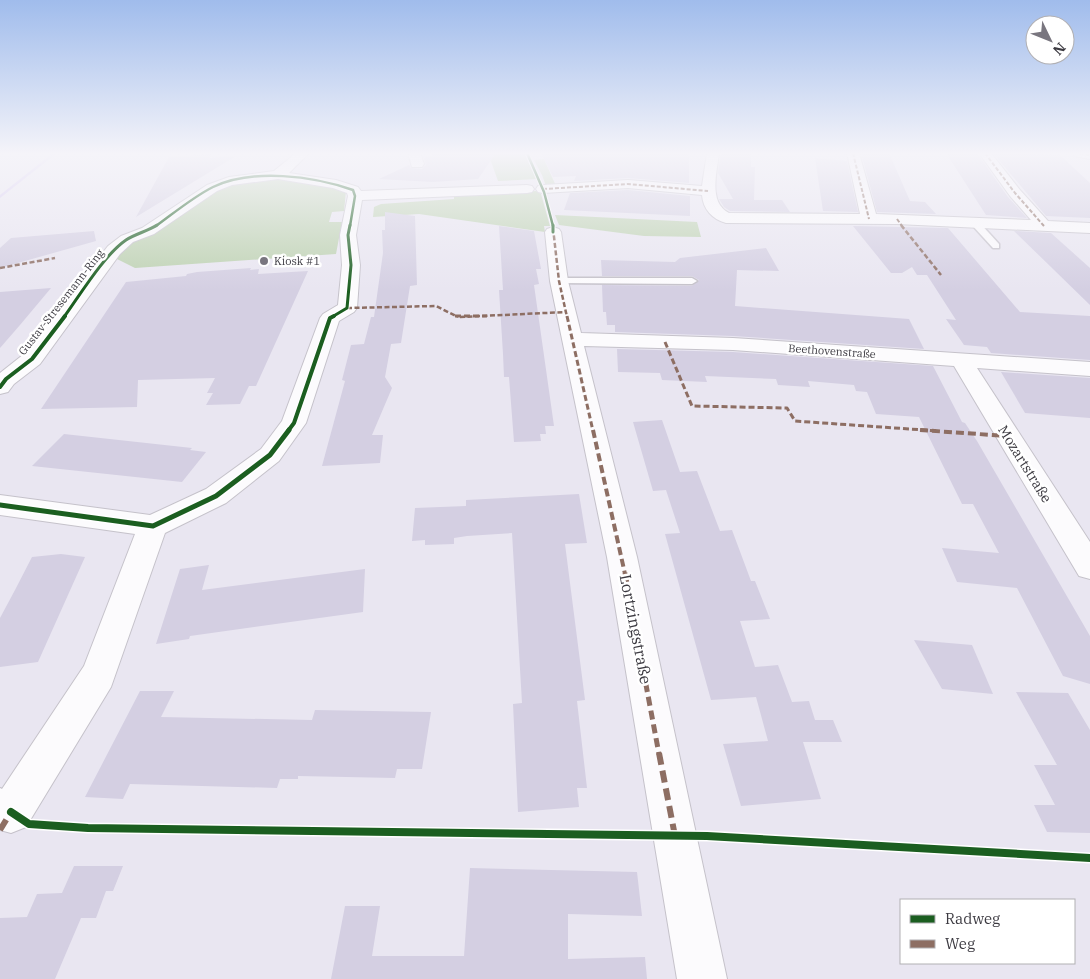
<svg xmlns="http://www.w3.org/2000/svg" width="1090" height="979" font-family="'IBM Plex Serif',serif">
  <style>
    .green { fill: #bed2b2 }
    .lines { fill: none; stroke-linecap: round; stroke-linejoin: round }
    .stream { fill: #d5c8f1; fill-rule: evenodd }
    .building { fill: #d4cfe2 }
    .service-casing { stroke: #c5c2ca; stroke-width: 3 }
    .minor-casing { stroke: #c5c2ca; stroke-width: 2 }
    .service { fill: #fcfbfd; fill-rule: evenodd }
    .minor { fill: #fcfbfd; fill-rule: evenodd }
    .quiet-far5 { stroke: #8d6e63; stroke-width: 2; stroke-dasharray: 4 2; stroke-linecap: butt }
    .quiet-far4 { stroke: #8d6e63; stroke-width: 2.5; stroke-dasharray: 5 2.5; stroke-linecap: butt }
    .quiet-far3 { stroke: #8d6e63; stroke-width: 3; stroke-dasharray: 6 3; stroke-linecap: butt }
    .quiet-far2 { stroke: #8d6e63; stroke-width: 4; stroke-dasharray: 8 4; stroke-linecap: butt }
    .quiet-far1 { stroke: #8d6e63; stroke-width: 5; stroke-dasharray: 9 5; stroke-linecap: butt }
    .quiet { stroke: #8d6e63; stroke-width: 6; stroke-dasharray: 12 6; stroke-linecap: butt }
    .cycleway-far4-casing { stroke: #fff; stroke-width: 4.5 }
    .cycleway-far3-casing { stroke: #fff; stroke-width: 5 }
    .cycleway-far2-casing { stroke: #fff; stroke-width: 6 }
    .cycleway-far1-casing { stroke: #fff; stroke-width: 8 }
    .cycleway-casing { stroke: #fff; stroke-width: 11 }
    .cycleway-far4 { stroke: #1b5e20; stroke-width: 2.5 }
    .cycleway-far3 { stroke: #1b5e20; stroke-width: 3 }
    .cycleway-far2 { stroke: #1b5e20; stroke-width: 4 }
    .cycleway-far1 { stroke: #1b5e20; stroke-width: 5 }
    .cycleway { stroke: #1b5e20; stroke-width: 8 }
    .poi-dot { fill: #79767f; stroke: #fff; stroke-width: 2 }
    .labels { text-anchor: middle; stroke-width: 5; stroke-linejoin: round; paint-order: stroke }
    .far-poi-label { font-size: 11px; fill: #3c3a41; stroke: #fff; text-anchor: start }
    .far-street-label { font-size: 11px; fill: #3c3a41; stroke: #fff }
    .street-label { font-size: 14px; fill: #3c3a41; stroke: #fff }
    .near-street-label { font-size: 16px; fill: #3c3a41; stroke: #fff }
  </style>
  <rect width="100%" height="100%" fill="#e9e6f1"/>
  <g class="green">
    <path d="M488 153H524L537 179 498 181Z"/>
    <path d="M544 159 556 186H546L542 175 534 160Z"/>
    <path d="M273 178 339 186 346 191 344 211 332 212 329 222H342L336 254 135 268 115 258 134 240 223 185Z"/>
    <path d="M536 191 541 194 550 226H544L545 232 419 214 373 217 374 207 381 204 454 199V196Z"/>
    <path d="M555 215 697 222 701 237 644 236 559 225Z"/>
  </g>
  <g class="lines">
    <path class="stream" d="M53 153H57L0 198V195Z"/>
  </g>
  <g class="building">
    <path d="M432 153H496L478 179 433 182 379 179 409 165 411 168 422 169 426 165 424 158 433 155Z"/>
    <path d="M541 153H689V183L628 178 574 181 576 176 553 177Z"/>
    <path d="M721 153H751V167H755L754 200H782L790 212 730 211 724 207 719 199H733L718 173Z"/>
    <path d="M861 153H889L910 201 925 202 936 214 877 212Z"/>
    <path d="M946 153H977L1008 197 1027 218 986 215Z"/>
    <path d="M993 153 1060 155 1090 183V218L1046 216Z"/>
    <path d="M211 154 210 158 236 156 136 217 169 157Z"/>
    <path d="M815 158 847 161 858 212 823 211Z"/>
    <path d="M628 190 690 196V216L564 210 570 193Z"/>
    <path d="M385 212 415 216 417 285 410 286 401 343 391 344 385 377 392 388 372 435H383L380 463 322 466 345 381 342 380 351 345 364 344 371 317H374L383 253 382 230H385Z"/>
    <path d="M499 226 534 231 541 269H536L539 284 534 285 554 426H545L546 434H540L541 441 514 442 509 377H504L503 354 499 290H503Z"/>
    <path d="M853 226 948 228 1020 312 1090 316V360L991 353 987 347 964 345 946 319 956 320 927 275H917L912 267 902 273H891Z"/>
    <path d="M94 231 96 241 0 268V248L11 238Z"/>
    <path d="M1014 231 1051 233 1090 268V305Z"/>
    <path d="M766 248 779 271 737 270 735 306 909 319 924 349 733 336 615 332V325H607L606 312H603L602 285 692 286 699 280 692 276H602L601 260 675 262 680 258Z"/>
    <path d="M251 268 250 270 259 269 258 274 308 271 256 386H249L240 404 206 405 213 393H207L215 378 138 380 137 407 41 409 126 282 186 276 187 274 197 272Z"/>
    <path d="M51 288 20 325 0 348V292Z"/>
    <path d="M617 349 733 352 933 366 962 422 965 423 977 441 1090 636V684L1063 676 1017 588 957 582 942 548 999 553 973 504H962L919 417 876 414 867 392 856 391 854 385 808 381 810 387 778 385 776 379 705 376 707 382 662 380 660 373 618 372Z"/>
    <path d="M1001 372 1090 378V418L1025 413Z"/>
    <path d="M662 420 680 472 697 471 720 531 732 530 751 581H755L770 619 740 621 755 667 778 665 792 702 809 701 815 720H833L842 742H803L821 799 741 806 723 744 768 741 756 697 711 700 665 534 680 533 666 490 653 491 633 422Z"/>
    <path d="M64 434 192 448 190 450 206 452 182 482 32 466Z"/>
    <path d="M579 494 587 543 565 544 585 700 577 701 587 788H577L579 807 518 812 513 704 522 703 512 533 467 536 454 538V544L425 545V540L412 541 415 508 466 506V500Z"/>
    <path d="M61 554 85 557 38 662 0 667V618L15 590 32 557Z"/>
    <path d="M209 565 202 590 365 569 363 612 190 636 189 639 156 644 180 569Z"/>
    <path d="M914 640 972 645 993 694 942 689Z"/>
    <path d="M140 691H174L161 717 312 720 315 710 431 712 422 769H397L395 778 298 776V779H280L277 788 130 784 123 799 85 797Z"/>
    <path d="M1016 692 1068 693 1090 730V833L1047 832 1034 805H1055L1034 765H1057Z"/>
    <path d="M74 866H123L113 891H106L96 918H81L55 979H0V918L27 917 37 894 62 893Z"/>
    <path d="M470 868 637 872 642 916 568 914V959L645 957 647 979H331L345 906H380L372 956H464Z"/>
  </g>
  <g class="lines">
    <defs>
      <g id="service">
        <path d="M975 220 978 221 999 244V248H993L972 225 971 223Z"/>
        <path d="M559 278H692L697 281 692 284 555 283 554 281Z"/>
      </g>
      <g id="minor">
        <path d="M296 153H309L289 173 336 180 358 187 361 191 527 185 532 186 534 189 532 192 527 193 362 200 356 235 360 265 357 308 354 312 339 321 306 423 279 461 226 503 165 533 111 687 26 827 11 833 0 830V788L2 789 84 666 135 534 0 515V495L150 515 206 489 261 449 282 421 320 318 323 314 338 305 342 265 340 235 348 196 347 193 333 188 278 179 232 185 217 191 154 234 133 242 120 254 40 364 14 384 8 392 0 394V373L24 354 108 246 121 236 142 228 207 185 229 177 274 171Z"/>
        <path d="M408 153H420L424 164 422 167H412Z"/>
        <path d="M707 153H719C717 172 708 203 729 213L860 214 847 153H859L876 214 1031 220 1010 196 979 153H991L1020 190 1048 221 1090 223V233L897 224 726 223C712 219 703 209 702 195L628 188 543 193 538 192 536 189 538 186 543 185 628 180 702 186Z"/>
        <path d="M1073 153H1090V159L1075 156Z"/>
        <path d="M553 227 559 229 561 232 568 281 581 333 733 338 1090 362V376L977 368 1090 542V579L1079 576 954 366 733 350 584 346 637 557 727 979H677L607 557 550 281 545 232 547 229Z"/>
      </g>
    </defs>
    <use href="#service" class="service-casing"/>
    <use href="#minor" class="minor-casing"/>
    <use href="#service" class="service"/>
    <use href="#minor" class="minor"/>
    <g class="quiet-far5">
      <path d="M853 153 869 219"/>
      <path d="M985 153 1015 193 1044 226"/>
      <path d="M1079 153 1090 155"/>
      <path d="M543 189 628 184 708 191"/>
      <path d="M897 219 902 226"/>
    </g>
    <g class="quiet-far4">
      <path d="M901 225 941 275"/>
      <path d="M553 228 559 281 567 317"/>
      <path d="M0 268 55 258"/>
      <path d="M347 308 436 306 458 317"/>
      <path d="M460 317 566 312"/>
    </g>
    <g class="quiet-far3">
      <path d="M455 316H487"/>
      <path d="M567 316 593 431"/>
      <path d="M665 342 692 406 787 408 795 421 938 431"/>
    </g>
    <g class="quiet-far2">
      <path d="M593 430 625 574"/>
      <path d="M920 430 1007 436"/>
    </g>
    <path class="quiet-far1" d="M625 573 659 754"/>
    <g class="quiet">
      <path d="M659 753 675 836"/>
      <path d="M0 830 11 812 14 814"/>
    </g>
    <defs>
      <g id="cycleway-far4">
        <path d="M527 153 544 192 553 226"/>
        <path d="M156 226C174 213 193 197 213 187 253 168 313 176 353 190L355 196 350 226"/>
      </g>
      <g id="cycleway-far3">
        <path d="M553 225V232"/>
        <path d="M64 317C80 295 104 255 126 240 135 234 148 231 157 225"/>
        <path d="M332 317 347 308 351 265 348 235 350 225"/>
      </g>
      <g id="cycleway-far2">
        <path d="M0 387 6 379 32 359 65 316"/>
        <path d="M288 431 294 423 330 318 334 316"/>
      </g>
      <path id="cycleway-far1" d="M0 505 153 526 216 496 270 455 289 430"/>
      <path id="cycleway" d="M11 812 29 824 88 828 707 836 1090 858"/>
    </defs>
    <use href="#cycleway-far4" class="cycleway-far4-casing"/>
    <use href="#cycleway-far3" class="cycleway-far3-casing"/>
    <use href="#cycleway-far2" class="cycleway-far2-casing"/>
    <use href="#cycleway-far1" class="cycleway-far1-casing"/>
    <use href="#cycleway" class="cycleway-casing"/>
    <use href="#cycleway-far4" class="cycleway-far4"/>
    <use href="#cycleway-far3" class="cycleway-far3"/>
    <use href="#cycleway-far2" class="cycleway-far2"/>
    <use href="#cycleway-far1" class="cycleway-far1"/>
    <use href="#cycleway" class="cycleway"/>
  </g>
  <linearGradient id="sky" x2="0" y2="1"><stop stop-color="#a0bcec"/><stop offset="0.53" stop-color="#f5f4f9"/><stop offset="1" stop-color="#f5f4f9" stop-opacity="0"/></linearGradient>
  <rect width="1090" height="290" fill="url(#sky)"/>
  <circle class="poi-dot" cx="264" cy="261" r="5"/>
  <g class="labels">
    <g class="far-poi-label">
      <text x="274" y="265">Kiosk #1</text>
    </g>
    <g class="far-street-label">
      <text transform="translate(61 302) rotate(-52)" y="4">Gustav-Stresemann-Ring</text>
      <text transform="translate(832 351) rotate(4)" y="4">Beethovenstraße</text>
    </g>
    <g class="street-label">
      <text transform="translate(1025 464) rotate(58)" y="5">Mozartstraße</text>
    </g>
    <g class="near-street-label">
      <text transform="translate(636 629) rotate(79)" y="6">Lortzingstraße</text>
    </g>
  </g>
  <rect x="900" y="899" width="175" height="65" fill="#ffffff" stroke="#b1b0b3"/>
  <rect x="910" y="915" width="25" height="8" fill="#1b5e20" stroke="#b1b0b3"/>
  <text x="945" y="924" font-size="15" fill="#3c3a41">Radweg</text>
  <rect x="910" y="940" width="25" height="8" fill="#8d6e63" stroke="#b1b0b3"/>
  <text x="945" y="949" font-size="15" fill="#3c3a41">Weg</text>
  <g transform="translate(1050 40) rotate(133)"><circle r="24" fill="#ffffff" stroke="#b1b0b3"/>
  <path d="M0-4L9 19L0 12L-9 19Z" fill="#79767f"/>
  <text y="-8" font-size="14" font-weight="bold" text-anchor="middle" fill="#3c3a41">N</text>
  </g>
</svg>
